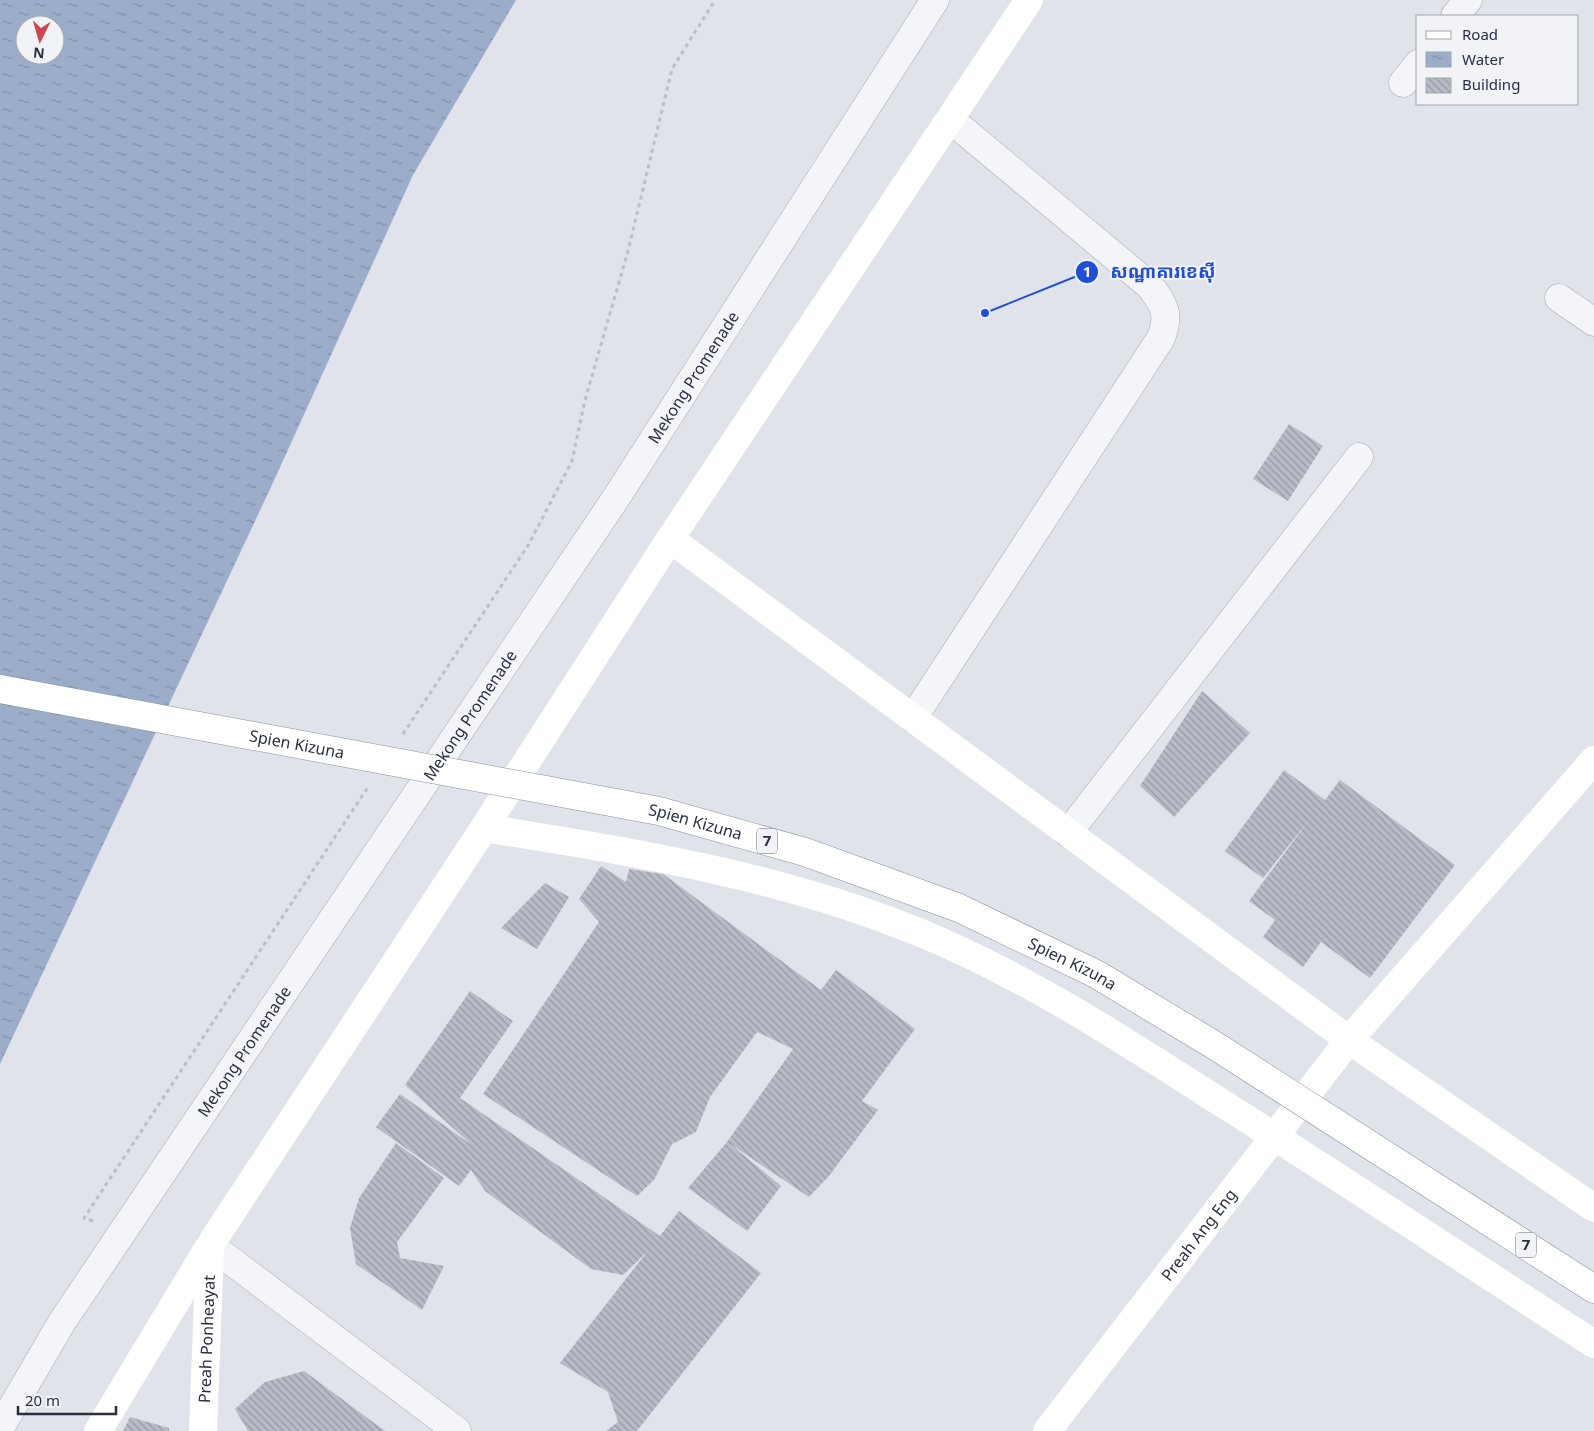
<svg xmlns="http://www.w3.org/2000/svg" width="1594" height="1431" font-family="'Noto Sans','Noto Sans Khmer',sans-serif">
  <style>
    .water { fill: url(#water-ripples); fill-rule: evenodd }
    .building { fill: url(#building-back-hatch) }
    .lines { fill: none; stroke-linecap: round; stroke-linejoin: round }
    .street-casing { stroke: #a6a9b4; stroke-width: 29 }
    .highway-casing { stroke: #888fa0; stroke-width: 29 }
    .path { stroke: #bbbec5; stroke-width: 3; stroke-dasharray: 4 4; stroke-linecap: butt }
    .street { stroke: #f4f5f8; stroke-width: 28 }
    .secondary { stroke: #fff; stroke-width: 28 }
    .highway { stroke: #fff; stroke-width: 28 }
    .highway-bridge-casing { stroke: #888fa0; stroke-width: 29; stroke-linecap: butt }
    .highway-bridge { stroke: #fff; stroke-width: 28 }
    .labels { text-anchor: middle; stroke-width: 4; stroke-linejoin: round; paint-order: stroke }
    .shield { fill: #f1f3f7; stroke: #656a78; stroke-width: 1 }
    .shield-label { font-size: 15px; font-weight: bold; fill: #292f41 }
    .street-label { font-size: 16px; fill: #292f41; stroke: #f1f3f7 }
    .leader { fill: none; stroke: #1d4ed8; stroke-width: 2 }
    .callout-dot { fill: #1d4ed8; stroke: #f1f3f7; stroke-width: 2 }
    .mark-label { font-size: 15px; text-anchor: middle; font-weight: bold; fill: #fff }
    .callout-label { font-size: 18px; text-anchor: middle; font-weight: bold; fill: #1d4ed8; stroke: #f1f3f7; stroke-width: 4; stroke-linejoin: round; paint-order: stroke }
  </style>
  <defs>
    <pattern id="water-ripples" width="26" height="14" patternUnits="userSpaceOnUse" patternTransform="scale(1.25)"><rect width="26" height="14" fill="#9cadca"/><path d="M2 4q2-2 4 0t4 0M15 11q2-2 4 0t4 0" fill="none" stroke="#7f8da6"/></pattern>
    <pattern id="building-back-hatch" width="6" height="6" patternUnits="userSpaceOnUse" patternTransform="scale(1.25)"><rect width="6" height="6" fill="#b8bcc7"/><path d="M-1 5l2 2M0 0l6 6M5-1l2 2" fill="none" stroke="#9699a3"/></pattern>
  </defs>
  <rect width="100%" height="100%" fill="#e1e3ea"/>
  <path class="water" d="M0 0H516L413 175 271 487 0 1064ZM25 25H55V55H25Z"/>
  <g class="building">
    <path d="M1289 424 1323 446 1288 501 1253 479Z"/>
    <path d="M1202 691 1250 733 1174 817 1140 786Z"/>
    <path d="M1284 770 1325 800 1340 780 1455 865 1370 978 1321 942 1303 967 1263 937 1275 920 1249 901 1309 820 1263 878 1225 851Z"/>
    <path d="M601 866 626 882 629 869 663 874 821 990 836 970 915 1029 862 1101 878 1110 829 1176 809 1197 730 1144 781 1186 747 1231 688 1188 727 1142 793 1049 757 1032 710 1097 696 1132 672 1144 654 1180 637 1196 483 1094 599 922 579 899Z"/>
    <path d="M545 883 569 897 537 949 501 928Z"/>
    <path d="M470 991 513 1021 460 1098 660 1236 679 1211 761 1273 637 1431H606L618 1422 608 1392 560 1363 647 1252 623 1275 591 1269 485 1191 471 1170 459 1186 376 1127 400 1094 472 1145 405 1085Z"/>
    <path d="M396 1143 444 1178 397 1242 400 1258 444 1266 422 1310 356 1264 350 1228 359 1198Z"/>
    <path d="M304 1371 385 1431H248L235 1409 265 1382Z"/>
    <path d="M130 1417 169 1428V1431H123Z"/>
  </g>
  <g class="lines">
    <defs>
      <g id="street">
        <path d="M1455 16 1468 0"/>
        <path d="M1403 83 1418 64"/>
        <path d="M1559 298 1594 322"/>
        <path d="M913 718 1161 338C1170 314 1165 306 1150 286L950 119"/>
        <path d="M1068 833 1359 457"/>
        <path d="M210 1245 457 1431"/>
        <path id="s1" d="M0 1428 62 1322 616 498 935 0"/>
      </g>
      <path id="highway" d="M1457 1201 1594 1289"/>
    </defs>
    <use href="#street" class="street-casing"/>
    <use href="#highway" class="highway-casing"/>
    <g class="path">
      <path d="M403 734 529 544 572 461 585 400 628 251 672 69 715 0"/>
      <path d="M93 1221 84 1218 368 787"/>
    </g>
    <use href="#street" class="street"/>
    <g class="secondary">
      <path d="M670 539 1349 1040 1594 1208"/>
      <path d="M484 828C639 853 797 878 942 942 1039 985 1128 1043 1217 1100 1344 1180 1469 1263 1594 1344"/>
      <path d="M98 1431 210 1245 484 828 670 539 1029 0"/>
      <path id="s2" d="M203 1431 210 1248"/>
      <path id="s3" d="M1047 1431 1349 1040 1594 760"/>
    </g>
    <use href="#highway" class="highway"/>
    <defs>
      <g id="highway-bridge">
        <path id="s4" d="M0 689 659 811 805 852 959 908 1096 974 1214 1045 1457 1201"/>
      </g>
    </defs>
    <use href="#highway-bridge" class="highway-bridge-casing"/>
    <use href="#highway-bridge" class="highway-bridge"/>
  </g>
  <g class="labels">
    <g class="shield">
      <rect x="757" y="828.5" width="20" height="25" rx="4"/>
      <rect x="1516" y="1232.5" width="20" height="25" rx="4"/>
    </g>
    <g class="shield-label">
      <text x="767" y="846">7</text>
      <text x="1526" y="1250">7</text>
    </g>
    <g class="street-label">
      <text dy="6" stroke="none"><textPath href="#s1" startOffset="1259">Mekong Promenade</textPath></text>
      <text dy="6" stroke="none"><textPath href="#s1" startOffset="854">Mekong Promenade</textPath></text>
      <text dy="6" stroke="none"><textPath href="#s4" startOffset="302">Spien Kizuna</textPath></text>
      <text dy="6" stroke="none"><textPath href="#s4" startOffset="708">Spien Kizuna</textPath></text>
      <text dy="6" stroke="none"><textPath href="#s4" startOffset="1112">Spien Kizuna</textPath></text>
      <text dy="6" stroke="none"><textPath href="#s1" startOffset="449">Mekong Promenade</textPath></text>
      <text dy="6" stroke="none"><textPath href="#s3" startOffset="248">Preah Ang Eng</textPath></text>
      <text dy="6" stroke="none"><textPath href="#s2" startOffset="92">Preah Ponheayat</textPath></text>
    </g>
  </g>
  <path class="leader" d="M985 313L1087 272"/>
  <g class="callout-dot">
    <circle cx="985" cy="313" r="5"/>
    <circle cx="1087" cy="272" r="12"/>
  </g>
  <g class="mark-label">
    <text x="1087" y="277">1</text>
  </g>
  <g class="callout-label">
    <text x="1163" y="278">សណ្ឋាគារខេសុី</text>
  </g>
  <rect x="1416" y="15" width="162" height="90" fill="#f1f3f7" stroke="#a1a5ae"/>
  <rect x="1426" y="31" width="25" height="8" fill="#ffffff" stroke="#a1a5ae"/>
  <text x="1462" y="40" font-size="15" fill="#292f41">Road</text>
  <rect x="1426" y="52" width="25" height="15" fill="url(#water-ripples)" stroke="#a1a5ae"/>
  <text x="1462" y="65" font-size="15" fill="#292f41">Water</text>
  <rect x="1426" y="78" width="25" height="15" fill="url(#building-back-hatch)" stroke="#a1a5ae"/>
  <text x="1462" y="90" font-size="15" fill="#292f41">Building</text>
  <g transform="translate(40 40) rotate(185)"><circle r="24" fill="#f1f3f7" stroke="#a1a5ae"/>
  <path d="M0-4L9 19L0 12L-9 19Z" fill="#cf464c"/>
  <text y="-8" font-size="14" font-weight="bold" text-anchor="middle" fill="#292f41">N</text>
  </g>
  <path d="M18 1406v8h98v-8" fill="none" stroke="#292f41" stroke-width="2.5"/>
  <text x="25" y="1406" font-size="15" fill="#292f41" stroke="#f1f3f7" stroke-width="4" paint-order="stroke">20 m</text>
</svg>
